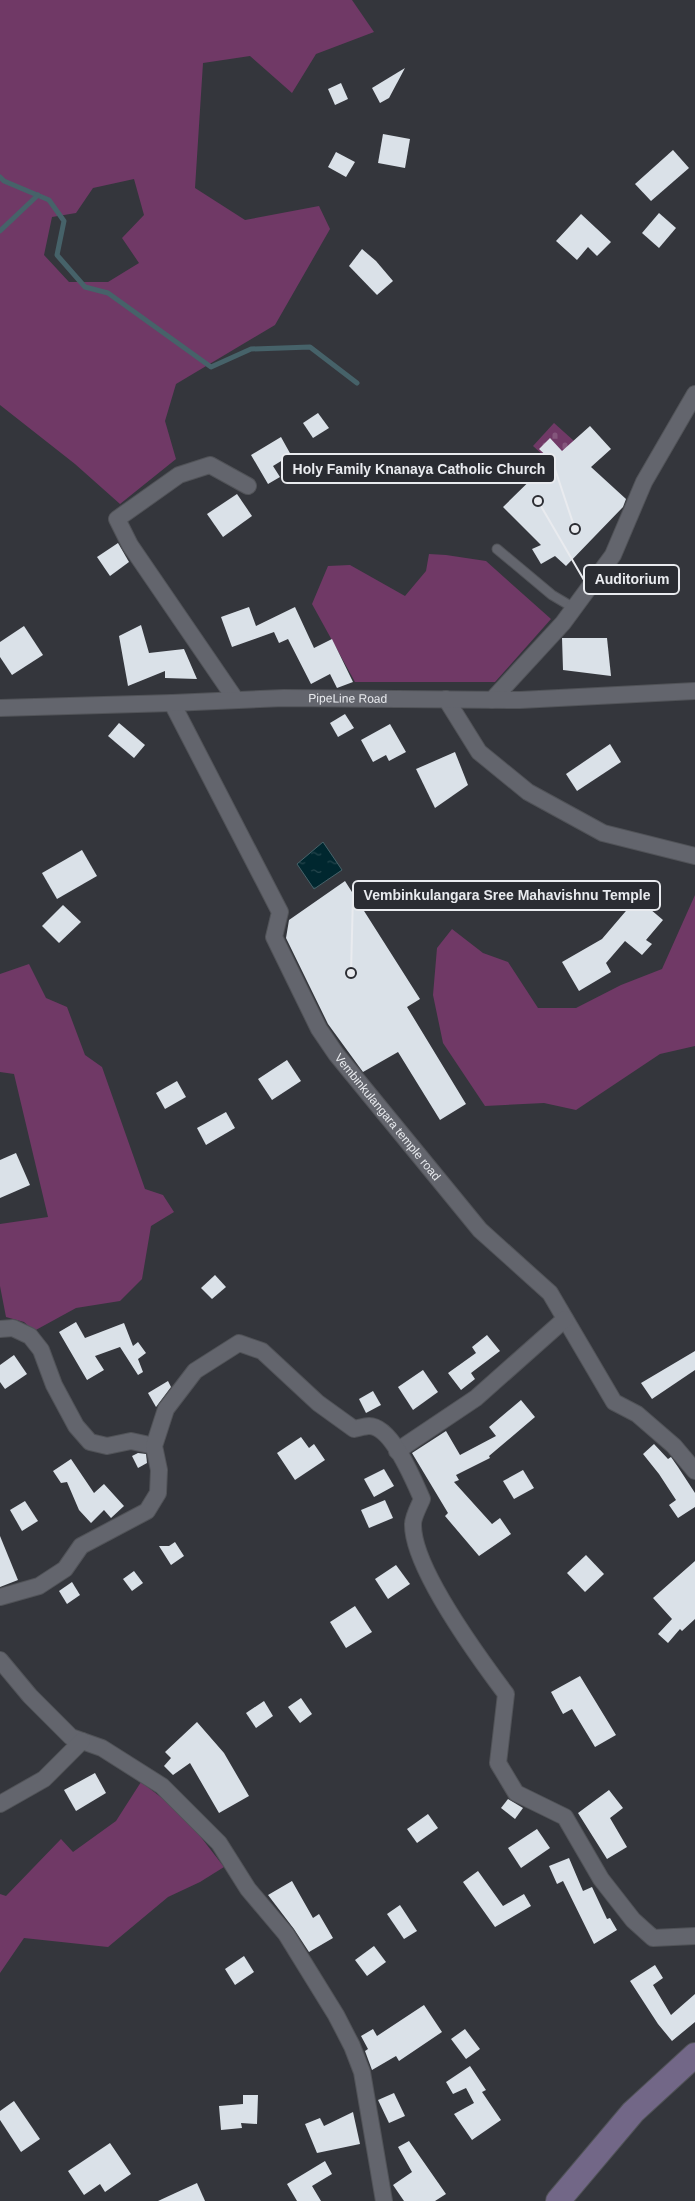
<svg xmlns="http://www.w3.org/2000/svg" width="695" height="2201" font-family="Helvetica,sans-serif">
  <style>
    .grass { fill: #703966; fill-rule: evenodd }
    .cemetery { fill: url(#cemetery-stones) }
    .water { fill: url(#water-ripples); stroke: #466269 }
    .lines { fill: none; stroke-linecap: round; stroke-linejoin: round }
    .stream { stroke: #466269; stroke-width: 5 }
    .building { fill: #dae1e8 }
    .lane-casing { stroke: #515358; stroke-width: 11 }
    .street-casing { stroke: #515358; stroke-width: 18 }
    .secondary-casing { stroke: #515358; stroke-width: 26 }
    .lane { stroke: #63656d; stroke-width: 9 }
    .street { stroke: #63656d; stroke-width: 16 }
    .secondary { stroke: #726787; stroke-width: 24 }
    .labels { text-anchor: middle; stroke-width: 5; stroke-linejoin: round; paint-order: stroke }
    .street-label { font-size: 12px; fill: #e9ebef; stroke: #2a2c32 }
    .leader { fill: none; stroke: #e9ebef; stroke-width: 2 }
    .callout-dot { fill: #e9ebef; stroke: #2a2c32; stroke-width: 2 }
    .callout { fill: #2a2c32; stroke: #e9ebef; stroke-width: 2 }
    .callout-label { font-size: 14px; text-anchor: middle; font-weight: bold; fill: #e9ebef }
  </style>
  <defs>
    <pattern id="cemetery-stones" width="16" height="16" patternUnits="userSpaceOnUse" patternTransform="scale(1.25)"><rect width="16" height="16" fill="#703966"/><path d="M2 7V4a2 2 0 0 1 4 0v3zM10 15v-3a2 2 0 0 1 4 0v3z" fill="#84567c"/></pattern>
    <pattern id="water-ripples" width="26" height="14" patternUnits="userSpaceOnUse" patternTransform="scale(1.25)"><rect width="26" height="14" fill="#00272f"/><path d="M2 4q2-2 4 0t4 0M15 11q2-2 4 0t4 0" fill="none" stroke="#25464d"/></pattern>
  </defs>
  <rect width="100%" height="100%" fill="#34363c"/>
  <g class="grass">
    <path d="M0 0H352L374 32 316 54 292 93 250 56 203 63 195 188 245 220 319 206 330 229 275 325 176 384 165 421 176 459 120 504 75 464 0 405ZM134 179 144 215 122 238 139 263 108 282H69L44 255 52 217 76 213 93 188Z"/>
    <path d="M429 554 446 555 486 561 551 619 495 682H355L312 604 328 566 350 565 405 596 426 571Z"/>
    <path d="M695 895V1046L660 1054 576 1110 544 1103 485 1106 443 1043 433 995 437 948 452 929 483 953 508 962 538 1008H576L621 985 662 969Z"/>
    <path d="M29 964 46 998 67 1007 85 1055 102 1067 145 1189 163 1195 174 1212 151 1226 142 1279 120 1301 76 1308 34 1331 24 1322 6 1317 0 1286V1224L48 1217 14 1074 0 1072V974Z"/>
    <path d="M141 1782 183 1814 224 1867 200 1882 168 1897 108 1947 24 1938 0 1973V1894L6 1896 61 1839 73 1852 116 1821Z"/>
  </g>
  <path class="cemetery" d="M554 423 594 459 573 482 533 446Z"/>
  <path class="water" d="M323 842 342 870 314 889 297 864Z"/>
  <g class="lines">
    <g class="stream">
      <path d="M0 177 4 181 49 200 64 221 57 255 85 287 108 293 211 367 251 349 310 347 357 383"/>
      <path d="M0 231 38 195"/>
    </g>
  </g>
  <g class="building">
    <path d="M405 68 389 98 380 103 372 88Z"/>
    <path d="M341 83 348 99 335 105 328 89Z"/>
    <path d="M383 134 410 139 405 168 378 163Z"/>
    <path d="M673 150 689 168 651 201 635 184Z"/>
    <path d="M336 152 355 162 346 177 328 167Z"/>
    <path d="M659 213 676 228 659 248 642 233Z"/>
    <path d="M581 214 611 242 597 256 588 247 577 260 556 241Z"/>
    <path d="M362 249 376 261 393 281 377 295 349 266Z"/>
    <path d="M318 413 329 428 313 438 303 423Z"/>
    <path d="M590 426 611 449 591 467 626 499 623 507 566 566 555 556 541 564 532 549 541 545 503 507 551 460 539 449 550 438 562 451Z"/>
    <path d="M281 437 291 455 273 466 280 477 268 484 251 455Z"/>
    <path d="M237 494 252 516 223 537 207 514Z"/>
    <path d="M118 543 129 562 110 576 97 557Z"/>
    <path d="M249 607 256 626 295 607 314 648 332 639 353 682 337 688 330 674 311 684 288 639 279 643 274 632 232 647 221 617Z"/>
    <path d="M141 625 149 653 184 649 197 679 165 678V671L128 686 119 636Z"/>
    <path d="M24 626 43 655 12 675 0 657V642Z"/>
    <path d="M562 638H607L611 676 563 670Z"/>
    <path d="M345 714 354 728 338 737 330 723Z"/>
    <path d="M119 723 145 745 134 758 108 736Z"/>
    <path d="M390 724 406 752 389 761 386 755 373 762 361 740Z"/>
    <path d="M610 744 621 762 577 791 566 774Z"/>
    <path d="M455 752 468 785 435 808 416 769Z"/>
    <path d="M82 850 97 876 57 899 42 873Z"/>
    <path d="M345 881 420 999 407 1007 466 1104 440 1120 398 1052 363 1072 328 1024 286 938 289 920Z"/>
    <path d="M637 898 663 920 646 940 652 944 642 955 625 941 606 963 611 972 579 991 562 962 602 939Z"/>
    <path d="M63 905 81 922 59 943 42 926Z"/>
    <path d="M287 1060 301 1081 272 1100 258 1079Z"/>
    <path d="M177 1081 186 1097 165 1109 156 1093Z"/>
    <path d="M226 1112 235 1128 206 1145 197 1128Z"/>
    <path d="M16 1153 30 1185 0 1198V1160Z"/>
    <path d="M215 1275 226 1287 212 1299 201 1288Z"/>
    <path d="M76 1322 85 1338 124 1323 133 1346 138 1342 146 1353 138 1359 143 1372 138 1375 120 1347 95 1356 104 1370 87 1380 59 1332Z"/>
    <path d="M487 1335 500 1351 471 1373 475 1379 461 1390 448 1373 476 1353 472 1347Z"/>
    <path d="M695 1351V1370L652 1399 641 1383Z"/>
    <path d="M14 1355 27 1374 5 1389 0 1382V1365Z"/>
    <path d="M423 1370 438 1392 413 1410 398 1387Z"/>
    <path d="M168 1381 171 1387 156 1407 148 1393Z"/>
    <path d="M373 1391 381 1405 366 1413 359 1399Z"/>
    <path d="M521 1400 535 1417 489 1456 490 1458 456 1475 459 1480 454 1482 492 1524 500 1518 511 1534 479 1556 445 1516 448 1513 412 1453 446 1431 460 1455 496 1436 489 1427Z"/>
    <path d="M301 1437 309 1448 314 1444 325 1460 295 1480 277 1453Z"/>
    <path d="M654 1444 668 1459 671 1457 678 1467 695 1493V1507L678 1518 669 1505 676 1500 659 1474 643 1454Z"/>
    <path d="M138 1453 146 1454 147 1463 138 1468 132 1456Z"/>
    <path d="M71 1459 94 1493 104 1484 124 1506 111 1518 104 1510 91 1523 79 1510 67 1482 61 1483 53 1471Z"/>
    <path d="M384 1469 394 1486 374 1497 364 1479Z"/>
    <path d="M523 1470 534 1488 514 1499 503 1481Z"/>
    <path d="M385 1500 393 1518 369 1528 361 1510Z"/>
    <path d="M25 1501 38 1521 22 1531 10 1510Z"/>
    <path d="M0 1536 18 1580 0 1587Z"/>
    <path d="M175 1542 184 1556 171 1565 159 1546H169Z"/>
    <path d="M586 1555 604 1574 585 1592 567 1573Z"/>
    <path d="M695 1561V1619L682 1631 680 1629 668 1643 658 1634 672 1619 653 1598Z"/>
    <path d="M396 1565 410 1584 388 1599 375 1579Z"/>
    <path d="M134 1571 143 1583 132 1591 123 1579Z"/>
    <path d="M72 1582 80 1595 67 1604 59 1591Z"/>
    <path d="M355 1606 372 1632 346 1648 330 1622Z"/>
    <path d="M580 1676 616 1735 595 1747 572 1709 563 1714 551 1692Z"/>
    <path d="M301 1698 312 1714 300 1723 288 1707Z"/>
    <path d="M264 1701 273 1716 256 1728 246 1713Z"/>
    <path d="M197 1722 224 1753 249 1796 219 1813 190 1763 173 1775 164 1766 171 1758 165 1752Z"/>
    <path d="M95 1773 106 1793 76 1811 64 1790Z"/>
    <path d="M609 1790 623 1808 610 1818 627 1847 607 1859 578 1813Z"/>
    <path d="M508 1799 523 1808 515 1819 501 1808Z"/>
    <path d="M428 1814 438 1828 417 1843 407 1829Z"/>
    <path d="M537 1829 550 1848 521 1868 508 1848Z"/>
    <path d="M569 1858 583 1891 592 1887 607 1919 610 1918 617 1930 594 1944 563 1881 557 1884 549 1866Z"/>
    <path d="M478 1871 503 1906 524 1894 531 1906 495 1927 463 1882Z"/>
    <path d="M292 1881 313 1918 319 1914 333 1938 309 1952 294 1929 268 1895Z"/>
    <path d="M400 1905 417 1931 404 1939 387 1914Z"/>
    <path d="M374 1946 386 1962 367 1976 355 1960Z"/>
    <path d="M244 1956 254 1972 235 1985 225 1969Z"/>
    <path d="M655 1965 663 1978 653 1985 671 2015 695 1994V2022L672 2041 658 2024 630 1981Z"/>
    <path d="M424 2005 442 2032 399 2061 396 2056 372 2070 365 2051 368 2049 361 2036 373 2029 377 2036Z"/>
    <path d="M465 2029 480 2049 466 2059 451 2039Z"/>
    <path d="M470 2066 486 2090 482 2092 501 2120 472 2140 454 2114 474 2103 466 2088 453 2094 446 2082Z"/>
    <path d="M394 2093 405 2116 389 2123 378 2100Z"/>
    <path d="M243 2095H258L257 2124 241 2123 242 2128 221 2130 219 2106 243 2104Z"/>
    <path d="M14 2101 40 2139 21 2152 0 2120V2111Z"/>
    <path d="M353 2112 360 2144 317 2153 305 2124 320 2118 324 2126Z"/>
    <path d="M409 2141 446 2194 435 2201H404L393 2185 412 2172 398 2147Z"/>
    <path d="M110 2143 131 2174 105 2192 100 2184 84 2195 68 2171Z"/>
    <path d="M325 2161 332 2174 312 2186 321 2201H297L287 2184Z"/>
    <path d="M197 2183 205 2201H158Z"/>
  </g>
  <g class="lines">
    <defs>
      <path id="lane" d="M497 549 552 595 574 608"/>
      <g id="street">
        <path d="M446 699 479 752 528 792 603 833 695 856"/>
        <path d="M236 700 130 545 117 519 179 475 210 465 248 486"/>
        <path d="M492 700 563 623 613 555 644 482 695 394"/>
        <path id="s1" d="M172 703 280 912 274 937 319 1029 336 1054 480 1230 550 1293 614 1402 637 1414 674 1446 695 1471"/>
        <path id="s2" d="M0 708 172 703 284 698 520 700 695 691"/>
        <path d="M0 1329 13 1328 30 1336 41 1350 54 1385 76 1426 90 1442 107 1446 131 1441 154 1446"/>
        <path d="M397 1451 476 1398 565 1319"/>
        <path d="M0 1597 39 1586 65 1569 81 1546 147 1511 158 1493 159 1470 154 1446 166 1409 195 1371 239 1343 262 1351 318 1403 354 1429C359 1428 365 1426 369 1426 392 1426 414 1481 422 1499 419 1506 413 1517 413 1524 412 1567 479 1658 506 1694L498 1763 516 1793 565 1817 601 1879 633 1920 653 1938 695 1936"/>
        <path d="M0 1660 30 1696 71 1737 102 1748 162 1786 219 1843 248 1889 286 1934 336 2015 352 2046 362 2072 384 2201"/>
        <path d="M0 1804 44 1779 82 1741"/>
      </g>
      <path id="secondary" d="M558 2201 633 2112 695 2055"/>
    </defs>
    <use href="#lane" class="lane-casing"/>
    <use href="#street" class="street-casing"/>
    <use href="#secondary" class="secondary-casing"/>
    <use href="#lane" class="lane"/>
    <use href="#street" class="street"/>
    <use href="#secondary" class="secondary"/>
  </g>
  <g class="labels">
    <g class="street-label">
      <text dy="4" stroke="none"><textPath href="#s2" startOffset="348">PipeLine Road</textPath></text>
      <text dy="4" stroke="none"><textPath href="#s1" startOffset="475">Vembinkulangara temple road</textPath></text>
    </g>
  </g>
  <path class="leader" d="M575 529L555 469M538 501L584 580M351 973L353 895"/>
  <g class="callout-dot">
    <circle cx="575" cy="529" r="5"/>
    <circle cx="538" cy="501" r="5"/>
    <circle cx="351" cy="973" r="5"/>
  </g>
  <g class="callout">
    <rect x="282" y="454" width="273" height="29" rx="5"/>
    <rect x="584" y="565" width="95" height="29" rx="5"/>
    <rect x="353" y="881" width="307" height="29" rx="5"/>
  </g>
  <g class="callout-label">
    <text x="419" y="474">Holy Family Knanaya Catholic Church</text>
    <text x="632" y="584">Auditorium</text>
    <text x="507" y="900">Vembinkulangara Sree Mahavishnu Temple</text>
  </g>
</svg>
